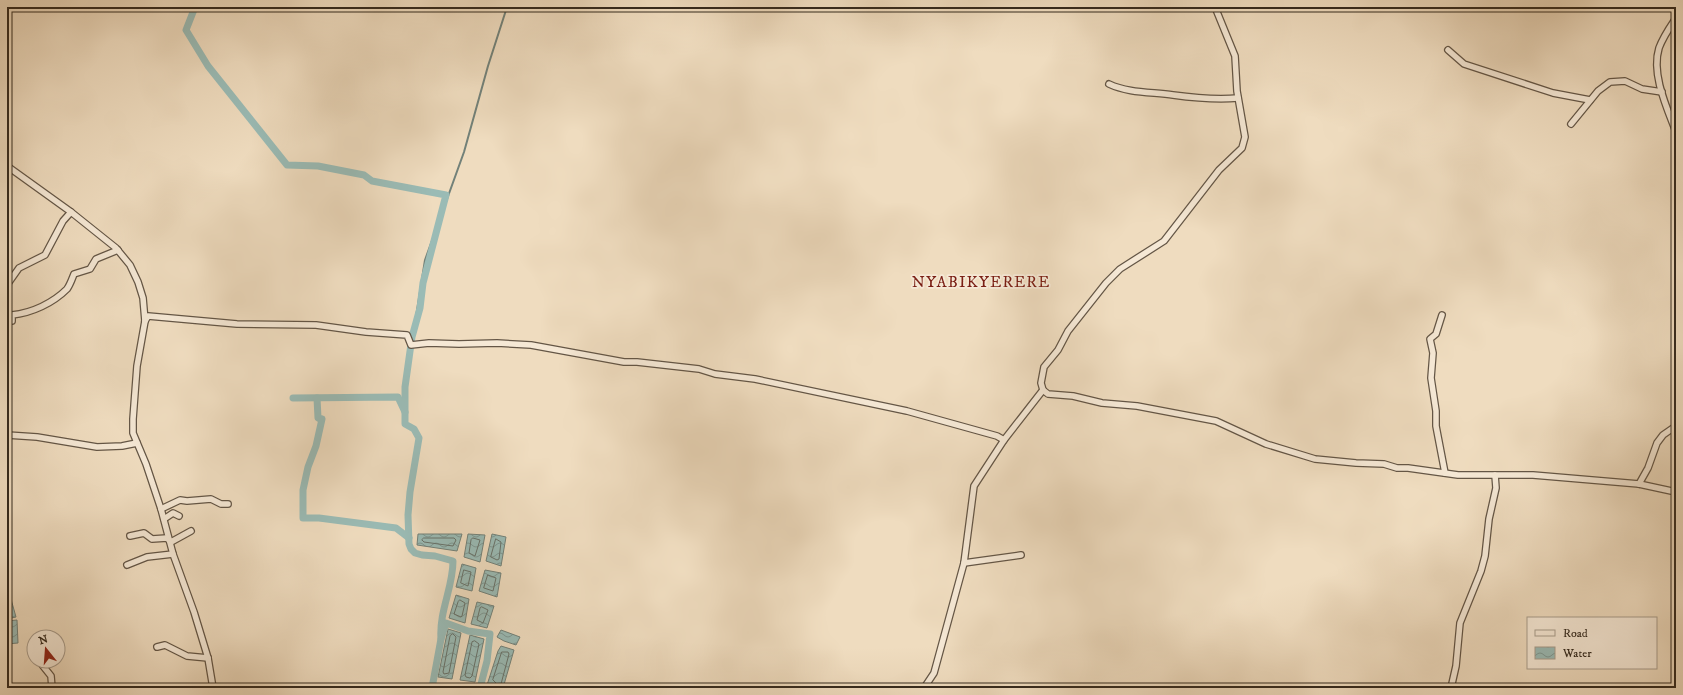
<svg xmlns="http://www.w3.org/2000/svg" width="1683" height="695" font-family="'IM FELL DW Pica',serif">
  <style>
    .water { fill: url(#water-waves); stroke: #728179 }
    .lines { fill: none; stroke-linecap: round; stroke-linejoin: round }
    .shore { stroke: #68726a; stroke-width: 1 }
    .stream { stroke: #728179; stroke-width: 2 }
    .canal { stroke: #9abbb5; stroke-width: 7 }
    .street-casing { stroke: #645646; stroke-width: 8 }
    .street { stroke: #f5e8d5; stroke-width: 5.5 }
    .labels { text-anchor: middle; stroke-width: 3.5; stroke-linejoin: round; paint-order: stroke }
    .quarter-label { font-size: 16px; letter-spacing: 1px; fill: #7a1f14; stroke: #f5e8d5 }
  </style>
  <defs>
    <pattern id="water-waves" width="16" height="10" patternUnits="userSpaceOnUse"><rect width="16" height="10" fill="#9abbb5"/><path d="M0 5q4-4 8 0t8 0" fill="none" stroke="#7e9893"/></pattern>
  </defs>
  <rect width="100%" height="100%" fill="#efdcbf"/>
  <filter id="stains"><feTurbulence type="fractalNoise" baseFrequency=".005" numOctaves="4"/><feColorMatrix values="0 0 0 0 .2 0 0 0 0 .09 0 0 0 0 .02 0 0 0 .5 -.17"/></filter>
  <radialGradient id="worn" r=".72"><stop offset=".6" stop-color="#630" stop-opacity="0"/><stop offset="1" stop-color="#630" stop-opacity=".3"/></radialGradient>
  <g class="water">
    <path d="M418 534H462L457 551 417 545Z"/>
    <path d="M468 534 485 535 480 562 464 557Z"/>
    <path d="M492 534 506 537 501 566 486 561Z"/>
    <path d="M462 564 476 568 472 591 456 587Z"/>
    <path d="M485 570 501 573 497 597 479 591Z"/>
    <path d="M7 592H9L16 617 7 619Z"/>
    <path d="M456 595 469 599 465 623 449 618Z"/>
    <path d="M477 602 494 606 487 628 471 624Z"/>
    <path d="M17 620 18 643 7 644V621Z"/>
    <path d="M448 629 461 633 452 679 438 677Z"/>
    <path d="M501 630 520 637 516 645 504 641 497 637Z"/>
    <path d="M470 635 484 639 475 682 460 680Z"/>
    <path d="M501 646 514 650 503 688 487 685 498 651Z"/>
  </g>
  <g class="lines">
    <g class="shore">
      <path d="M424 538H454L456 540 453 546 424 542 422 540Z"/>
      <path d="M473 538 480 540 475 556 469 553 471 540Z"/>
      <path d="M496 539 501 542 499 559 497 560 491 557Z"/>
      <path d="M464 570 471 572 468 586 461 583Z"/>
      <path d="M488 575 496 578 493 591 484 588Z"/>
      <path d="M460 600 465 603 462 616 461 617 454 614 458 602Z"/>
      <path d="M482 607 488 610 483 623 477 620 480 608Z"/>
      <path d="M453 634 456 637 449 673 444 674 443 672 450 636Z"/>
      <path d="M475 641 479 644 472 676 470 678 466 677 465 675 472 642Z"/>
      <path d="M502 652H508L509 654 501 684 498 685 493 680Z"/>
    </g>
    <path class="stream" d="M415 323 425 260 464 152 488 66 507 7"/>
    <g class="canal">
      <path d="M195 7 186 30 208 66 287 165 318 166 364 175 372 181 446 195 423 283 420 308 412 337 405 387V424L414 429 419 438 410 492 408 515 409 544 411 549 415 553 422 555 435 556 453 561C453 588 439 611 441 639L446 623 468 631 490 634 487 661 480 688"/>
      <path d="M293 398 398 397 405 412"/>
      <path d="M317 398 318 418 322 419 316 446 308 467 303 490V518H319L396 528 409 538"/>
      <path d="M432 688 441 639"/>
    </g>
    <defs>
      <g id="street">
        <path d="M1215 7 1235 56 1237 91 1245 137 1242 148 1219 170 1164 241 1120 269 1106 283 1068 331 1058 350 1044 367 1041 383 1043 390 1048 394 1073 396 1102 403 1137 406 1216 421 1266 444 1315 459 1356 463 1384 464 1397 468H1408L1458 475H1533L1639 484 1676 492"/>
        <path d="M1676 18C1670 27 1663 37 1659 48 1651 74 1667 108 1676 132"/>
        <path d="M1448 50 1464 64 1553 93 1590 100"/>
        <path d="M1109 84C1128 93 1152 92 1173 95 1195 98 1215 100 1238 98"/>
        <path d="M1571 124 1598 91 1610 82 1625 81 1642 89 1662 92"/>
        <path d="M7 166 71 212 116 248 130 265 138 282 143 298 145 321 137 366 133 419V433L146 464 161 509 173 554 194 612 208 658 213 688"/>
        <path d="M7 285 19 268 45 255 63 221 71 212"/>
        <path d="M1442 315 1436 334 1430 339 1433 353 1431 378 1436 411V426L1445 473"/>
        <path d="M7 321H12V315C32 313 53 303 67 289 70 285 72 279 74 274L90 269 96 259 118 250"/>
        <path d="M145 321 148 316 237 324 316 325 366 332 407 335 411 345 429 343 459 344 497 343 531 345 624 362H637L699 369 715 374 755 379 907 411 997 436 1004 440"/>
        <path d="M7 435 37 437 97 447 122 446 137 443"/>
        <path d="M1639 484 1648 468 1657 443 1663 435 1676 426"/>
        <path d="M161 509 180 500 187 501 211 499 221 504H228"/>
        <path d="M164 519 173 513 179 516"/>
        <path d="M130 536 144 533 152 539 167 538 171 542 191 531"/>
        <path d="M964 563 1021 555"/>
        <path d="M127 565 147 557 173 554"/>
        <path d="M157 647 165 645 187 656 208 658"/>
        <path d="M34 654V655"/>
        <path d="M39 661 51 676 52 688"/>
        <path d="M924 688 934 673 964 563 974 486 1004 440 1043 390"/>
        <path d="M1451 688 1456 666 1460 623 1481 571 1485 556 1489 519 1496 488 1495 475"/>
      </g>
    </defs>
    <use href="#street" class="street-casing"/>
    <use href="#street" class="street"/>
  </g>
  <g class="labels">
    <g class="quarter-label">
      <text x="981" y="287">NYABIKYERERE</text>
    </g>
  </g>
  <rect width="1683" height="695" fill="none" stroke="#efdcbf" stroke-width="24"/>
  <rect x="8" y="8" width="1667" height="679" fill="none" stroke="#352a1e" stroke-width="2"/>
  <rect x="12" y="12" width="1659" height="671" fill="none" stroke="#352a1e"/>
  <rect x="1527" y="617" width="130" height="52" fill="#f5e8d5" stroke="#a89c8c"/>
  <rect x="1535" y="630" width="20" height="6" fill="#f5e8d5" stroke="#a89c8c"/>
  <text x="1563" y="637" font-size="12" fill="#352a1e">Road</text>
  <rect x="1535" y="647" width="20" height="12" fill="url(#water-waves)" stroke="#a89c8c"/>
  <text x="1563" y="657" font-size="12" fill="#352a1e">Water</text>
  <g transform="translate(46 649) rotate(343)"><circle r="19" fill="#f5e8d5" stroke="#a89c8c"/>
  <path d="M0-3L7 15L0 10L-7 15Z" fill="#8f2418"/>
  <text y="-6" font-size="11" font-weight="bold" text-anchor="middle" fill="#352a1e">N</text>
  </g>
  <rect width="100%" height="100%" filter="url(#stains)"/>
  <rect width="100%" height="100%" fill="url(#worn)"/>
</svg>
